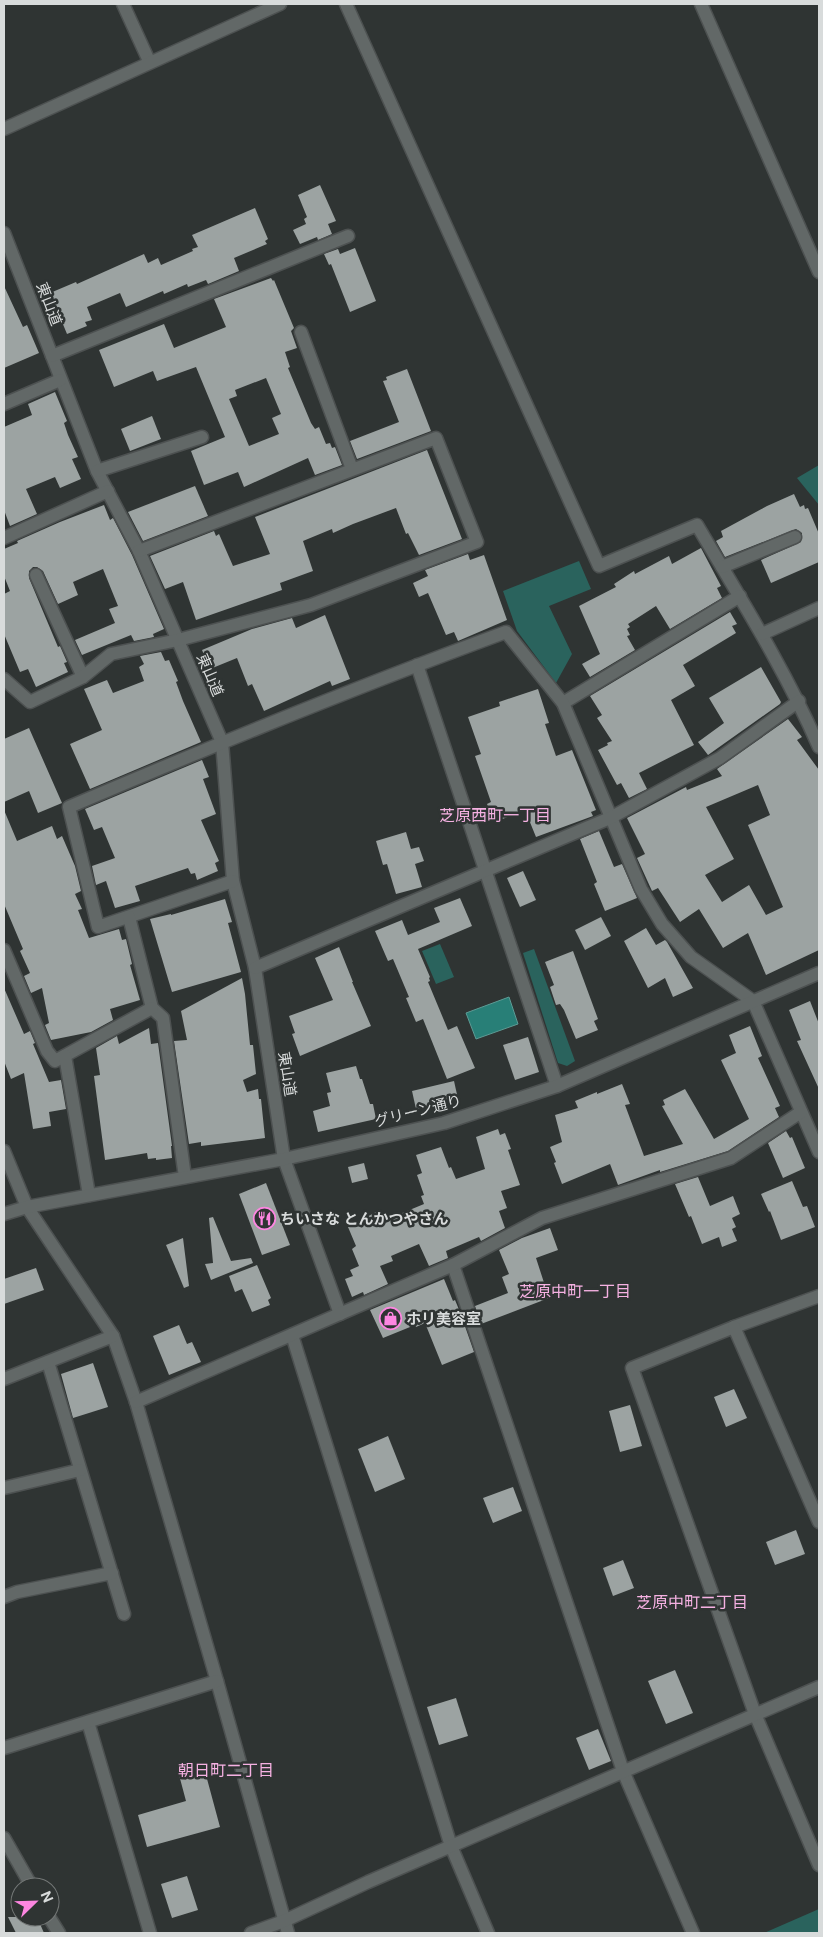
<svg xmlns="http://www.w3.org/2000/svg" width="823" height="1937" font-family="'Public Sans','Noto Sans JP',sans-serif">
  <style>
    .green { fill: #2a635d }
    .water { fill: #287f77; stroke: #5d9b95 }
    .building { fill: #9ca3a2; fill-rule: evenodd }
    .lines { fill: none; stroke-linecap: round; stroke-linejoin: round }
    .minor-casing { stroke: #4d5151; stroke-width: 15 }
    .minor { stroke: #626867; stroke-width: 12 }
    .labels { text-anchor: middle; stroke-width: 5; stroke-linejoin: round; paint-order: stroke }
    .street-label { font-size: 15px; fill: #d8dbdb; stroke: #2f3433 }
    .poi-label { font-size: 15px; font-weight: bold; fill: #d8dbdb; stroke: #2f3433; text-anchor: start }
    .neighbourhood-label { font-size: 16px; fill: #f5b1e2; stroke: #2f3433 }
  </style>
  <rect width="100%" height="100%" fill="#2f3433"/>
  <g class="green">
    <path d="M819 465V505L797 478Z"/>
    <path d="M579 561 591 589 549 606 572 654 556 683 517 631 503 591Z"/>
    <path d="M440 944 454 977 436 984 422 951Z"/>
    <path d="M534 949 575 1061 567 1066 558 1063 523 953Z"/>
    <path d="M819 1909V1933H764Z"/>
  </g>
  <path class="water" d="M509 997 518 1024 476 1039 466 1013Z"/>
  <g class="building">
    <path d="M320 185 336 221 328 224 332 234 318 240 317 237 300 244 293 230 306 224 304 219 307 217 298 195Z"/>
    <path d="M255 208 268 239 265 241 267 244 234 258 239 271 208 284 206 280 188 287 187 284 164 294 163 291 126 307 120 293 87 307 92 320 85 322 87 326 67 334 50 293 76 282 77 284 144 254 148 263 158 258 161 265 193 251 192 249 198 247 192 235Z"/>
    <path d="M355 248 376 301 350 312 331 264 329 265 324 254 338 249 340 254Z"/>
    <path d="M271 278 273 281 274 280 294 328 291 331 297 348 285 352 290 367 288 368 311 423 315 429 319 427 326 444 330 443 332 448 335 447 342 465 315 475 308 458 244 487 238 472 204 485 191 451 225 437 196 367 157 381 153 371 114 387 99 350 164 324 174 348 226 327 214 299ZM266 378 281 414 272 418 279 434 249 446 229 399 237 396 235 390Z"/>
    <path d="M4 286 23 327 27 325 39 353 4 368Z"/>
    <path d="M407 369 431 431 357 459 350 441 399 422 383 381 387 380 386 377Z"/>
    <path d="M55 392 67 421 64 423 68 435 78 457 72 459 81 479 60 488 55 477 26 489 37 514 10 526 4 510V427L32 415 28 404Z"/>
    <path d="M152 416 161 439 130 451 121 429Z"/>
    <path d="M427 450 462 539 419 555 408 533 406 534 396 508 353 524 333 533 332 529 303 541 313 571 280 583 282 590 196 620 183 582 165 589 150 556 214 531 216 536 219 534 233 566 270 554 255 517Z"/>
    <path d="M195 486 208 516 143 541 128 512Z"/>
    <path d="M794 494 800 507 804 505 805 509 808 508 819 534V562L771 583 761 560 801 542 802 533 796 529 725 557 716 541 723 537 721 531 767 506Z"/>
    <path d="M104 505 110 520 113 518 132 555 164 629 153 634 154 637 134 641 131 635 82 655 75 640 115 623 109 609 118 606 103 569 73 582 78 595 58 604 43 571 37 567H33L29 571V578L58 647 60 646 67 662 64 663 68 672 36 687 28 669 20 672 4 634V594L10 591 4 576V549L18 543 17 541 60 522Z"/>
    <path d="M701 548 721 586 717 588 722 598 670 629 656 606 628 624 630 627 627 629 630 635 627 636 635 650 590 677 582 664 600 654 579 606 616 587 614 584 634 571 635 574 669 556 672 564Z"/>
    <path d="M468 554 470 560 484 555 507 620 458 641 454 632 446 635 428 593 419 597 413 583 428 576 425 570Z"/>
    <path d="M730 612 737 624 732 626 736 633 683 665 695 686 671 700 694 745 639 773 647 789 629 798 621 783 617 785 598 750 608 745 607 743 612 741 597 718 602 715 590 696Z"/>
    <path d="M325 615 350 679 332 686 330 681 264 711 252 684 248 686 237 658 210 669 202 650 252 629 292 618 296 628Z"/>
    <path d="M161 652 165 661 169 660 178 681 176 682 183 701 201 742 90 789 70 744 102 730 84 689 107 680 113 693 144 681 139 667 144 664 140 656Z"/>
    <path d="M761 667 781 702 780 704 708 755 698 742 724 723 709 698Z"/>
    <path d="M538 689 549 723 545 724 556 756 572 750 596 810 591 812 593 816 536 837 525 810 495 822 487 804 491 802 475 756 481 754 468 717 500 706 499 702Z"/>
    <path d="M788 719 802 737 797 740 819 770V950L766 975 748 933 723 948 699 909 680 922 658 888 652 891 637 858 645 854 627 818 686 787 687 790 722 776 717 769ZM758 785 770 815 748 825 783 907 766 915 749 885 722 902 705 875 734 859 706 807Z"/>
    <path d="M29 728 62 803 38 813 29 791 4 802V739Z"/>
    <path d="M202 760 209 777 203 779 216 814 201 820 219 861 215 863 218 871 197 880 195 873 191 874 188 868 135 886 140 901 115 908 106 881 96 885 92 866 115 858 102 827 94 830 85 809Z"/>
    <path d="M4 810 17 841 52 826 57 839 62 836 75 866 81 891 75 894 82 909 78 910 89 938 119 929 122 940 126 939 132 964 130 965 140 1000 110 1009 113 1020 91 1032 51 1040 45 1025 49 1023 42 988 31 993 24 976 30 973 20 951 23 949 4 904Z"/>
    <path d="M599 831 614 867 622 864 637 898 605 911 594 884 597 882 580 839Z"/>
    <path d="M406 832 411 849 419 847 424 861 415 864 422 887 396 894 387 864 383 865 376 841Z"/>
    <path d="M523 871 536 900 520 907 507 878Z"/>
    <path d="M460 898 472 926 418 949 430 977 429 978 430 981 428 982 448 1030 457 1026 475 1068 447 1079 423 1019 416 1022 406 998 409 997 393 959 388 961 375 931 402 920 408 935 440 922 434 908Z"/>
    <path d="M225 899 232 922 228 923 241 972 172 992 150 919 171 914V915Z"/>
    <path d="M601 917 611 936 585 950 575 930Z"/>
    <path d="M646 928 656 945 665 940 667 942 693 988 673 997 665 978 648 988 624 941Z"/>
    <path d="M339 947 353 982H352L371 1026 300 1056 292 1034 295 1033 289 1016 333 1000 315 958Z"/>
    <path d="M573 951 598 1019 594 1021 598 1030 576 1039 564 1010 560 1004 556 1005 550 987 554 985 545 962Z"/>
    <path d="M242 978 245 994 250 1045H253L256 1074 243 1080 247 1092 258 1089 259 1099H261L265 1138 201 1146V1142L189 1144 174 1041 187 1040 181 1011Z"/>
    <path d="M4 988 24 1034 30 1031 35 1043 33 1044 49 1082 61 1080 66 1109 49 1112 51 1126 33 1129 24 1073 11 1079 4 1061Z"/>
    <path d="M810 1001 819 1024V1089L797 1041 801 1040 789 1010Z"/>
    <path d="M750 1026 762 1056 758 1058 780 1106 775 1108 779 1117 728 1151 660 1172V1170L618 1185 610 1164 562 1184 554 1163 556 1162 550 1147 562 1142 555 1115 578 1108 575 1101 597 1092V1094L622 1084 630 1104 625 1105 644 1156 683 1144 662 1106 665 1105 663 1100 685 1089 714 1139 749 1119 721 1060 736 1053 729 1035Z"/>
    <path d="M149 1028 151 1044 158 1043 172 1146H171L172 1158 156 1160V1158L148 1159 147 1153 105 1160 94 1076 100 1075 96 1048 117 1036 119 1044Z"/>
    <path d="M528 1037 539 1072 515 1080 503 1045Z"/>
    <path d="M356 1066 360 1079H362L370 1104H373L376 1119 318 1132 313 1111 330 1106 327 1093 331 1092 326 1073Z"/>
    <path d="M454 1081 458 1099 416 1109 412 1091Z"/>
    <path d="M498 1129 500 1135 505 1133 511 1149 508 1150 520 1185 501 1191 507 1208 499 1211 505 1228 481 1241 479 1237 446 1251 448 1258 429 1266 419 1244 391 1256 393 1261 380 1266 388 1284 364 1295 363 1292 352 1297 345 1279 353 1276 350 1270 359 1266 352 1249 356 1246 348 1227 378 1211 383 1221 424 1204 421 1196 424 1195 417 1175 422 1173 416 1155 441 1147 449 1168 451 1167 456 1179 485 1169 476 1137Z"/>
    <path d="M786 1131 790 1138 792 1137 805 1168 783 1178 768 1143Z"/>
    <path d="M364 1163 368 1179 352 1183 348 1167Z"/>
    <path d="M698 1177 710 1206 733 1196 740 1214 732 1218 736 1227 732 1229 737 1241 722 1247 719 1237 702 1244 691 1216 689 1217 675 1184Z"/>
    <path d="M792 1181 803 1207 807 1206 815 1227 781 1240 770 1211 769 1212 761 1194Z"/>
    <path d="M266 1183 290 1245 262 1255 239 1194Z"/>
    <path d="M213 1217 231 1261 251 1258 253 1263 211 1280 205 1264 213 1263 209 1218Z"/>
    <path d="M550 1228 558 1250 536 1258 549 1298 481 1324 475 1306 508 1293 502 1277 509 1274 499 1250 522 1238Z"/>
    <path d="M183 1238 189 1286 184 1288 166 1245Z"/>
    <path d="M257 1265 271 1298 268 1300 270 1305 252 1312 242 1289 235 1292 229 1276Z"/>
    <path d="M36 1268 44 1290 4 1304V1279Z"/>
    <path d="M444 1279 453 1301 455 1300 460 1312 474 1352 442 1365 425 1323 416 1327 415 1325 383 1338 370 1310Z"/>
    <path d="M179 1325 187 1344 192 1342 201 1362 169 1375 153 1336Z"/>
    <path d="M93 1363 108 1407 73 1418 61 1374Z"/>
    <path d="M734 1389 747 1418 726 1427 714 1397Z"/>
    <path d="M630 1405 642 1446 620 1452 609 1411Z"/>
    <path d="M388 1436 405 1479 375 1492 358 1449Z"/>
    <path d="M513 1487 522 1511 493 1523 483 1498Z"/>
    <path d="M796 1530 805 1554 775 1565 766 1542Z"/>
    <path d="M623 1560 634 1588 613 1596 603 1568Z"/>
    <path d="M675 1670 693 1713 666 1724 648 1681Z"/>
    <path d="M456 1698 468 1736 439 1745 427 1707Z"/>
    <path d="M598 1729 611 1761 589 1770 576 1738Z"/>
    <path d="M203 1764 220 1827 147 1847 138 1815 186 1801 178 1771Z"/>
    <path d="M187 1876 198 1910 172 1918 161 1884Z"/>
    <path d="M8 1917H37L44 1933H16Z"/>
  </g>
  <g class="lines">
    <defs>
      <g id="minor">
        <path d="M123 4 149 61"/>
        <path d="M346 4 599 566 697 525C740 598 785 669 819 747"/>
        <path d="M701 4 819 272"/>
        <path d="M4 129 280 4"/>
        <path d="M4 233 97 471 139 551 222 742 233 881 255 968 284 1159 340 1314"/>
        <path d="M301 332 352 469"/>
        <path d="M52 356 348 236"/>
        <path d="M4 404 60 380"/>
        <path d="M97 471 202 437"/>
        <path d="M4 538 108 491"/>
        <path d="M722 567 795 537"/>
        <path d="M36 575 83 677"/>
        <path d="M762 634 819 608"/>
        <path d="M417 665 557 1086"/>
        <path d="M4 679 30 702 83 677 111 654 178 640 311 605 477 542 436 438 139 551"/>
        <path d="M563 703 740 596"/>
        <path d="M233 881 98 927 69 807C214 745 359 686 506 632L563 703 641 889 662 924 691 957 753 1001 819 1152"/>
        <path d="M129 917 152 1008 163 1018 185 1177"/>
        <path d="M4 950 47 1051 55 1061 152 1008"/>
        <path d="M255 968 610 818 720 758 799 701"/>
        <path d="M65 1056 89 1195"/>
        <path d="M4 1151 27 1207 113 1336 136 1402 217 1681 288 1933"/>
        <path d="M4 1214 27 1207 284 1159 444 1123 557 1086 819 973"/>
        <path d="M453 1265 623 1771 693 1933"/>
        <path d="M819 1296 734 1327 632 1368 755 1714 819 1865"/>
        <path d="M734 1327 819 1522"/>
        <path d="M292 1335 451 1846 488 1933"/>
        <path d="M48 1362 124 1614"/>
        <path d="M4 1379 113 1336"/>
        <path d="M136 1402 453 1265 542 1218 731 1158 801 1112"/>
        <path d="M4 1488 80 1470"/>
        <path d="M4 1597 17 1592 112 1573"/>
        <path d="M88 1722 150 1933"/>
        <path d="M4 1748 217 1681"/>
        <path d="M4 1838 32 1887"/>
        <path d="M49 1917 59 1933"/>
        <path d="M251 1933 284 1921 368 1882 819 1687"/>
      </g>
    </defs>
    <use href="#minor" class="minor-casing"/>
    <use href="#minor" class="minor"/>
  </g>
  <defs>
    <symbol id="restaurant-ring" viewBox="-11 -11 22 22"><circle r="9.5" fill="#2f3433" stroke="#fd86e1" stroke-width="1.5"/><path d="M-5-6h1v4h1v-4h1v4h1v-4h1v5L-1.5 .5V6h-2V.5L-5-1ZM5-6V6H3V1.5H1.5Q1.5-4 5-6Z" fill="#fd86e1"/></symbol>
    <symbol id="shop-ring" viewBox="-11 -11 22 22"><circle r="9.5" fill="#2f3433" stroke="#fd86e1" stroke-width="1.5"/><path d="M-5-2.5h2.3a2.7 3.5 0 0 1 5.4 0H5L5.5 6h-11ZM-1.5-2.5h3a1.5 2.3 0 0 0-3 0Z" fill="#fd86e1"/></symbol>
  </defs>
  <g fill-rule="evenodd">
    <use href="#restaurant-ring" x="252" y="1206" width="25" height="25"/>
    <use href="#shop-ring" x="378" y="1306" width="25" height="25"/>
  </g>
  <g class="labels">
    <g class="street-label">
      <text transform="translate(49 304) rotate(69)" y="5">東山道</text>
      <text transform="translate(210 675) rotate(67)" y="5">東山道</text>
      <text transform="translate(287 1074) rotate(81)" y="5">東山道</text>
      <text transform="translate(418 1111) rotate(-14)" y="5">グリーン通り</text>
    </g>
    <g class="poi-label">
      <text x="280" y="1224">ちいさな とんかつやさん</text>
      <text x="406" y="1324">ホリ美容室</text>
    </g>
    <g class="neighbourhood-label">
      <text x="495" y="821">芝原西町一丁目</text>
      <text x="575" y="1297">芝原中町一丁目</text>
      <text x="692" y="1608">芝原中町二丁目</text>
      <text x="226" y="1776">朝日町二丁目</text>
    </g>
  </g>
  <rect width="823" height="1937" fill="none" stroke="#d8dbdb" stroke-width="10"/>
  <g transform="translate(35 1902) rotate(67)"><circle r="24" fill="#2f3433" stroke="#737776"/>
  <path d="M0-4L9 19L0 12L-9 19Z" fill="#fd86e1"/>
  <text y="-8" font-size="14" font-weight="bold" text-anchor="middle" fill="#d8dbdb">N</text>
  </g>
</svg>
